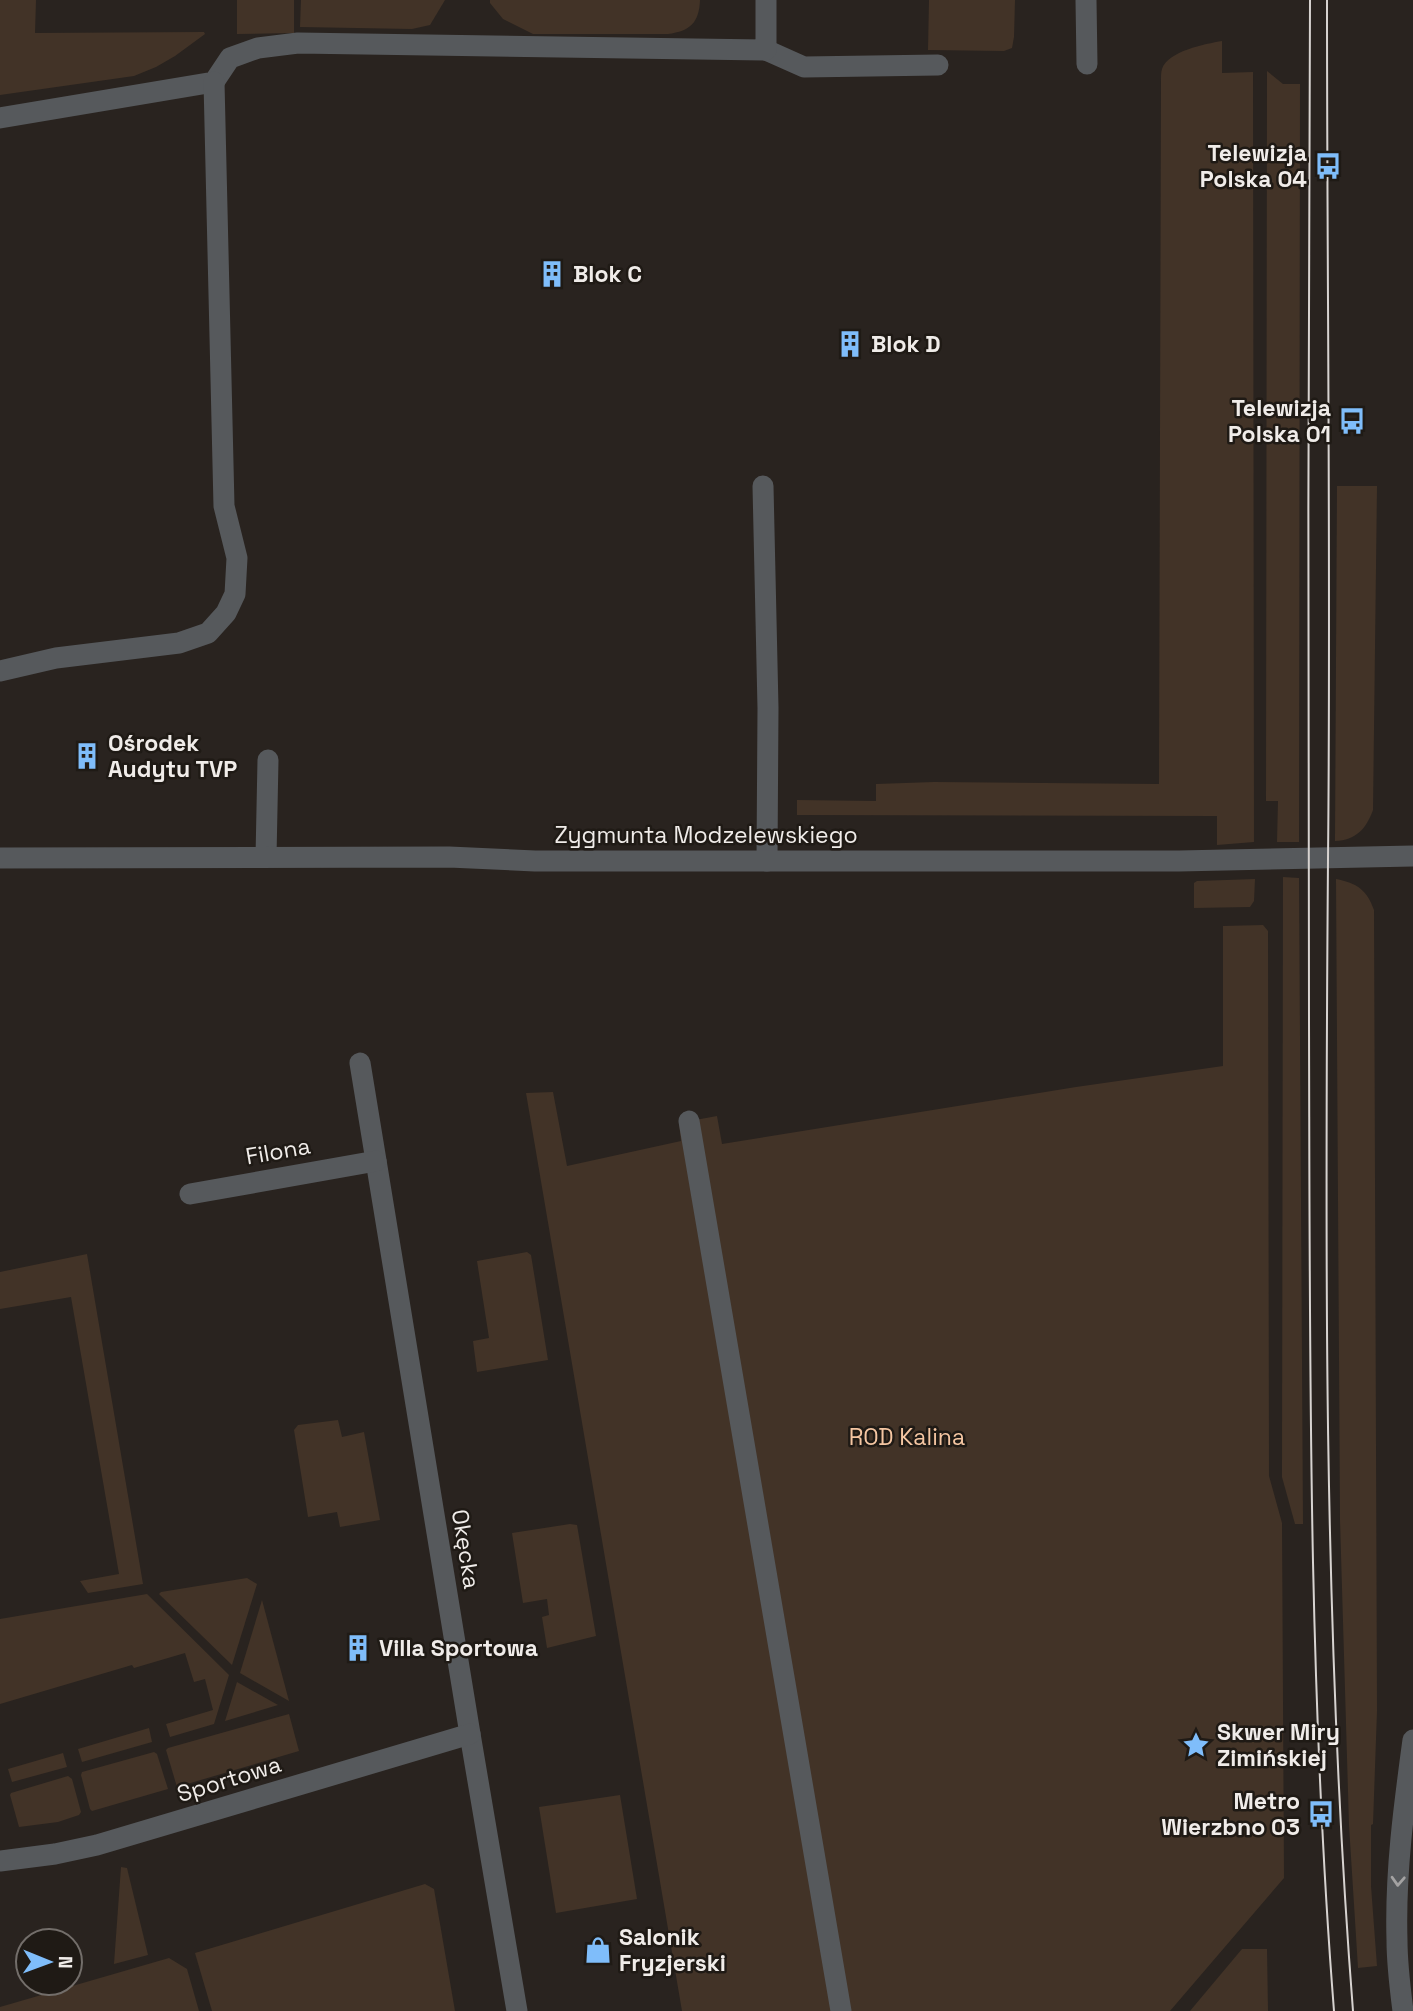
<svg xmlns="http://www.w3.org/2000/svg" width="1413" height="2011" font-family="'Space Grotesk',sans-serif">
  <style>
    .green { fill: #423327 }
    .lines { fill: none; stroke-linecap: round; stroke-linejoin: round }
    .minor { stroke: #56595c; stroke-width: 21 }
    .tram { stroke: #d7d3d0; stroke-width: 2 }
    .oneway { stroke: #a3a2a2 }
    .labels { text-anchor: middle; stroke-width: 5; stroke-linejoin: round; paint-order: stroke }
    .poi-label { font-size: 23px; font-weight: bold; fill: #f0ece9; stroke: #1f1a15; text-anchor: start }
    .street-label { font-size: 23px; fill: #f0ece9; stroke: #1f1a15 }
    .park-label { font-size: 23px; fill: #f5c6a2; stroke: #1f1a15 }
  </style>
  <rect width="100%" height="100%" fill="#29231f"/>
  <g class="green">
    <path d="M0 0H36L35 33 204 32 205 34 175 56 156 67 134 76 0 95Z"/>
    <path d="M237 0H294V33L237 34Z"/>
    <path d="M301 0H445L430 25 412 29 300 27Z"/>
    <path d="M490 0H700C699 23 690 31 668 34H533L503 19 490 3Z"/>
    <path d="M929 0H1015L1014 37 1012 48 1004 51 928 50Z"/>
    <path d="M1222 41V73L1253 72 1254 842 1217 845V816L797 815V800L876 801V784L934 782 1159 784 1161 80C1161 76 1161 72 1162 69 1168 51 1205 44 1222 41Z"/>
    <path d="M1267 71 1283 84H1300L1299 842H1277L1278 801H1266Z"/>
    <path d="M1337 486H1377L1373 810C1366 829 1356 840 1335 841Z"/>
    <path d="M1283 877 1299 878 1303 1524H1295L1282 1477Z"/>
    <path d="M1255 879 1254 901 1250 907 1194 908V883L1197 881Z"/>
    <path d="M1336 879C1357 883 1367 890 1374 910L1377 1711 1373 1824 1371 1825V1886L1377 1966 1358 1968 1349 1825 1340 1520Z"/>
    <path d="M1263 925 1268 931 1269 1476 1282 1523 1284 1878 1170 2011H682L526 1093 553 1092 567 1166 681 1141 679 1123 717 1116 722 1144 1076 1087 1223 1066V926Z"/>
    <path d="M527 1252 531 1255 548 1360 477 1372 473 1341 489 1338 477 1261Z"/>
    <path d="M87 1254 143 1584 88 1593 80 1581 119 1574 71 1297 0 1309V1272Z"/>
    <path d="M338 1420 342 1437 364 1432 380 1520 340 1527 337 1512 308 1517 294 1430 298 1425Z"/>
    <path d="M570 1524 577 1525 596 1636 547 1648 542 1617 549 1615 547 1599 523 1603 512 1533Z"/>
    <path d="M247 1578 257 1584 232 1665 159 1594 161 1592Z"/>
    <path d="M147 1594 229 1675 214 1724 170 1737 166 1724 213 1710 205 1679 194 1682 185 1653 134 1668 132 1665 0 1704V1619Z"/>
    <path d="M262 1600 289 1701 240 1673Z"/>
    <path d="M237 1682 278 1705 225 1721Z"/>
    <path d="M289 1714 299 1751 177 1787 166 1750 168 1748Z"/>
    <path d="M149 1728 152 1742 82 1762 78 1749Z"/>
    <path d="M154 1752 157 1754 168 1789 92 1811 90 1809 81 1775 82 1772Z"/>
    <path d="M63 1753 67 1767 12 1782 8 1769Z"/>
    <path d="M68 1776 72 1779 81 1812 79 1815 58 1822 19 1827 10 1795 11 1793Z"/>
    <path d="M620 1795 637 1899 556 1913 539 1807Z"/>
    <path d="M121 1867 127 1868 148 1955 114 1964Z"/>
    <path d="M425 1884 434 1889 455 2011H212L195 1953Z"/>
    <path d="M1242 1949H1267L1268 2011H1190Z"/>
    <path d="M169 1958 187 1969 199 2011H0V2007Z"/>
  </g>
  <g class="lines">
    <g class="minor">
      <path d="M1086 0 1087 64"/>
      <path d="M766 50 804 67 938 65"/>
      <path d="M0 118 214 82 230 58 258 48 298 43 766 50V0"/>
      <path d="M763 486 768 708 767 861"/>
      <path d="M0 671 56 658 179 643 208 633 226 613 235 594 237 558 224 506 214 82"/>
      <path d="M266 857 268 760"/>
      <path d="M0 858 449 857 535 861H1179L1413 856"/>
      <path d="M360 1063 470 1734 517 2011"/>
      <path d="M689 1121 841 2011"/>
      <path d="M190 1194 376 1161"/>
      <path d="M0 1861 55 1854 97 1845 470 1734"/>
      <path d="M1403 2011C1400 1988 1397 1964 1397 1940 1395 1873 1404 1806 1413 1740"/>
    </g>
    <g class="tram">
      <path d="M1310 0C1307 340 1309 681 1309 1021 1310 1351 1308 1682 1334 2011"/>
      <path d="M1327 0C1327 286 1331 573 1328 859 1325 1243 1323 1628 1353 2011"/>
    </g>
  </g>
  <defs><path id="oneway-chevron" d="M-2-3.5L2.5 0L-2 3.5" fill="none" stroke-width="1.6" stroke-linecap="round" stroke-linejoin="round" transform="scale(1.75)"/></defs>
  <use class="oneway" href="#oneway-chevron" transform="translate(1398 1881) rotate(93)"/>
  <defs>
    <symbol id="bus-bare" viewBox="-9 -9 18 18"><path d="M-5-6H5V4H4V6H2V4H-2V6H-4V4H-5ZM-3.5-4V0h7V-4ZM-3.5 1.2v1.5H-2V1.2ZM2 1.2v1.5H3.5V1.2Z" fill="#7fbdfa" stroke="#1f1a15" stroke-width="2.5" paint-order="stroke"/></symbol>
    <symbol id="building-bare" viewBox="-9 -9 18 18"><path d="M-4-6H4V6H1V3H-1V6H-4ZM-2.5-4.3h1.7v1.8h-1.7ZM.8-4.3h1.7v1.8H.8ZM-2.5-1h1.7V.8h-1.7ZM.8-1h1.7V.8H.8Z" fill="#7fbdfa" stroke="#1f1a15" stroke-width="2.5" paint-order="stroke"/></symbol>
    <symbol id="sight-bare" viewBox="-9 -9 18 18"><path d="M0-6L1.8-2.2L6-1.7L2.9 1.2L3.7 5.4L0 3.3L-3.7 5.4L-2.9 1.2L-6-1.7L-1.8-2.2Z" fill="#7fbdfa" stroke="#1f1a15" stroke-width="2.5" paint-order="stroke"/></symbol>
    <symbol id="shop-bare" viewBox="-9 -9 18 18"><path d="M-5-2.5h2.3a2.7 3.5 0 0 1 5.4 0H5L5.5 6h-11ZM-1.5-2.5h3a1.5 2.3 0 0 0-3 0Z" fill="#7fbdfa" stroke="#1f1a15" stroke-width="2.5" paint-order="stroke"/></symbol>
  </defs>
  <g fill-rule="evenodd">
    <use href="#bus-bare" x="1309" y="147" width="38" height="38"/>
    <use href="#building-bare" x="533" y="255" width="38" height="38"/>
    <use href="#building-bare" x="831" y="325" width="38" height="38"/>
    <use href="#bus-bare" x="1333" y="402" width="38" height="38"/>
    <use href="#building-bare" x="68" y="737" width="38" height="38"/>
    <use href="#building-bare" x="339" y="1629" width="38" height="38"/>
    <use href="#sight-bare" x="1177" y="1726" width="38" height="38"/>
    <use href="#bus-bare" x="1302" y="1795" width="38" height="38"/>
    <use href="#shop-bare" x="579" y="1931" width="38" height="38"/>
  </g>
  <g class="labels">
    <g class="poi-label">
      <text x="1307" y="161" text-anchor="end">Telewizja<tspan x="1307" dy="26">Polska 04</tspan></text>
      <text x="573" y="282">Blok C</text>
      <text x="871" y="352">Blok D</text>
      <text x="1331" y="416" text-anchor="end">Telewizja<tspan x="1331" dy="26">Polska 01</tspan></text>
      <text x="108" y="751">Ośrodek<tspan x="108" dy="26">Audytu TVP</tspan></text>
      <text x="379" y="1656">Villa Sportowa</text>
      <text x="1217" y="1740">Skwer Miry<tspan x="1217" dy="26">Zimińskiej</tspan></text>
      <text x="1300" y="1809" text-anchor="end">Metro<tspan x="1300" dy="26">Wierzbno 03</tspan></text>
      <text x="619" y="1945">Salonik<tspan x="619" dy="26">Fryzjerski</tspan></text>
    </g>
    <g class="street-label">
      <text x="706" y="843">Zygmunta Modzelewskiego</text>
      <text transform="translate(278 1151) rotate(-10)" y="8">Filona</text>
      <text transform="translate(466 1549) rotate(81)" y="8">Okęcka</text>
      <text transform="translate(229 1779) rotate(-17)" y="8">Sportowa</text>
    </g>
    <g class="park-label">
      <text x="907" y="1445">ROD Kalina</text>
    </g>
  </g>
  <g transform="translate(49 1962) rotate(91)"><circle r="33" fill="#1f1a15" stroke="#736e6a" stroke-width="2"/>
  <path d="M0-5L12 26L0 18L-12 26Z" fill="#7fbdfa"/>
  <text y="-10" font-size="19" font-weight="bold" text-anchor="middle" fill="#f0ece9">N</text>
  </g>
</svg>
